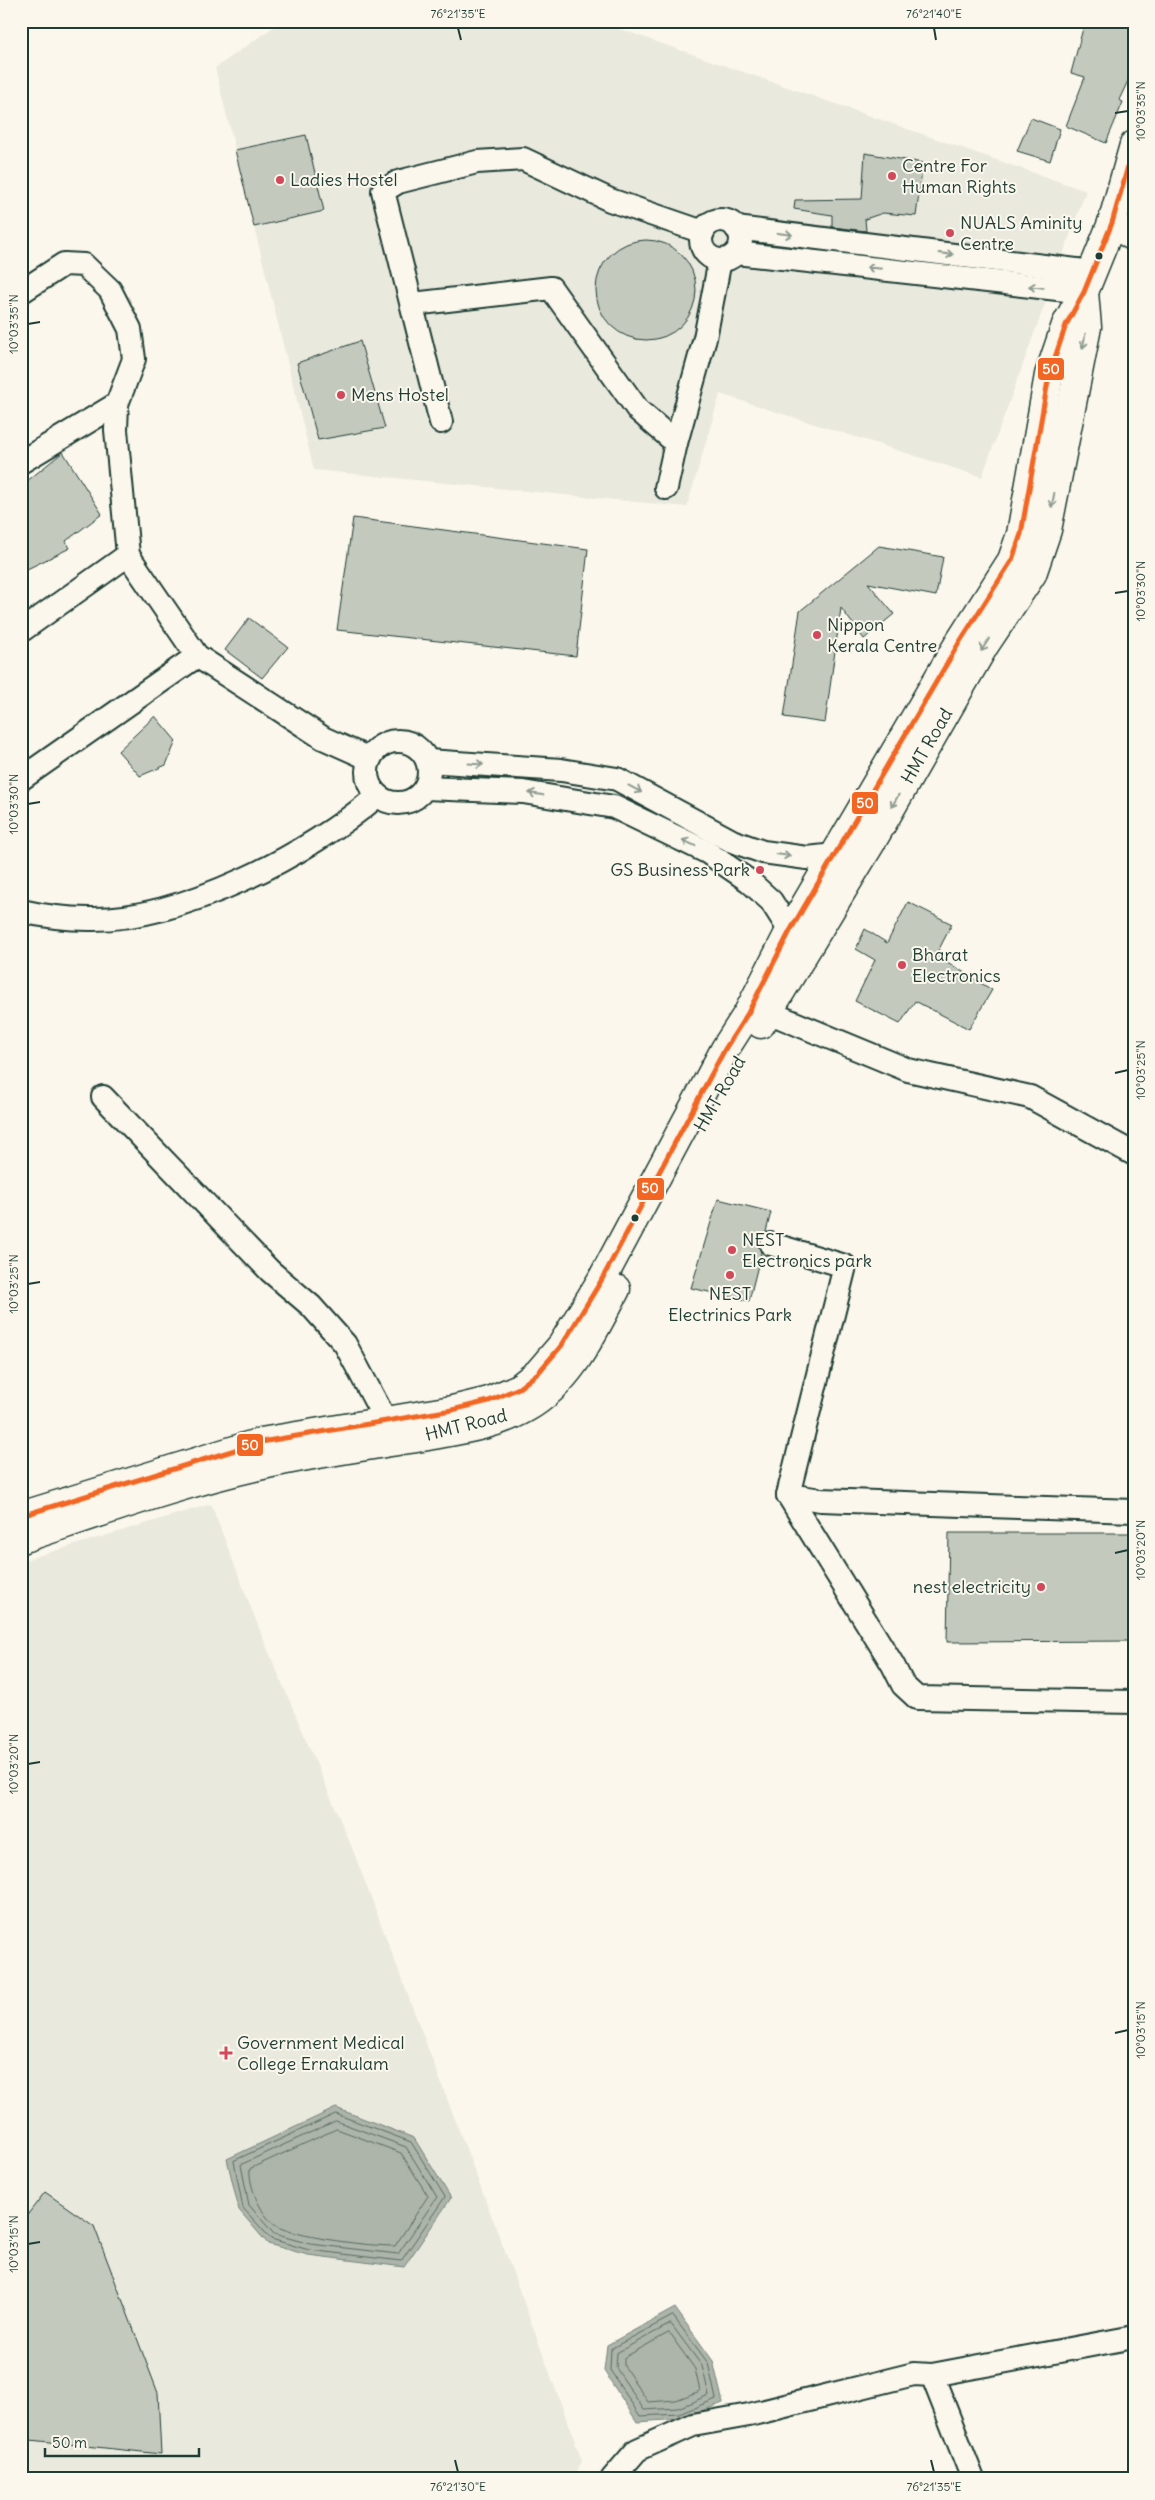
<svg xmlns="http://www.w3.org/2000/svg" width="1155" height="2500" font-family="Delius,sans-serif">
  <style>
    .built { fill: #eae9de }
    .water { fill: #adb4aa; stroke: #74847b }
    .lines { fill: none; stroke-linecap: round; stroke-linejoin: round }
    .shore { stroke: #586d63; stroke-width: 1 }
    .building { fill: #c4c9be; stroke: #1f3d34 }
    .minor-casing { stroke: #1f3d34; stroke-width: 26 }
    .major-casing { stroke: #1f3d34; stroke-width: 31 }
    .minor { stroke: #fbf7ec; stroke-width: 22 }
    .major { stroke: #fbf7ec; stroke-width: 28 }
    .bus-1-casing { stroke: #fbf7ec; stroke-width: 9 }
    .bus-1 { stroke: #f26522; stroke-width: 5 }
    .oneway { stroke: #8d9a90 }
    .ticks { fill: none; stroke: #1f3d34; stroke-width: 2 }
    .poi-dot { fill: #d1495b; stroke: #fbf7ec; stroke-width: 2 }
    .bus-dot { fill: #1f3d34; stroke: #fbf7ec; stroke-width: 2 }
    .labels { text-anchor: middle; stroke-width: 4; stroke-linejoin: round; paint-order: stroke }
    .poi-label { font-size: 18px; fill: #1f3d34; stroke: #fbf7ec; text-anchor: start }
    .street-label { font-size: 18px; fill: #1f3d34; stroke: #fbf7ec }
    .line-badge { stroke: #fbf7ec; stroke-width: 2 }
    .badge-label { font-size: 14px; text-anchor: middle; font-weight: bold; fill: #fff }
    .neatline { fill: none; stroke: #1f3d34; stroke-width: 2 }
    .ticks-label { font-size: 12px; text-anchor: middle; fill: #1f3d34 }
  </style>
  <rect width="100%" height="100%" fill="#fbf7ec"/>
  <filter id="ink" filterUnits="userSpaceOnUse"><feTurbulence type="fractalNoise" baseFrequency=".02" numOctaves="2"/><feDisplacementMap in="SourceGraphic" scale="10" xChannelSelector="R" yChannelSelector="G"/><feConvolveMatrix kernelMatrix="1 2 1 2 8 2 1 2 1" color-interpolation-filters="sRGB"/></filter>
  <g filter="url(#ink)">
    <g class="built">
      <path d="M282 21H597L1086 191 982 477 720 394 687 507 314 470 215 68Z"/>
      <path d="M211 1504 262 1636 351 1845 509 2262 582 2461 574 2479H21V1561Z"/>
    </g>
    <g class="water">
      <path d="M336 2108 414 2138 451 2198 404 2267 308 2255 268 2244 239 2210 227 2159Z"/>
      <path d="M675 2308 713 2361 723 2403 680 2419 637 2422 604 2371 607 2345Z"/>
    </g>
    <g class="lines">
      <g class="shore">
        <path d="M336 2114 411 2142 445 2197 401 2261 309 2250 271 2239 243 2208 234 2161Z"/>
        <path d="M336 2121 406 2147 437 2197 398 2254 310 2244 274 2234 249 2205 241 2165Z"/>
        <path d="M337 2129 401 2153 428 2196 395 2246C367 2246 305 2238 280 2228 263 2221 248 2186 250 2169Z"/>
        <path d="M673 2316 708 2363 716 2399 679 2414 640 2416 610 2370 611 2349Z"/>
        <path d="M671 2324 702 2366 709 2395 678 2408 644 2410 616 2368 617 2353Z"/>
        <path d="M669 2333 695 2369 700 2391 676 2400 648 2402 624 2366V2358Z"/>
      </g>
    </g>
    <g class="building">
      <path d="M1085 21H1134V68L1119 100 1123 102 1106 143 1066 126 1085 77 1071 73Z"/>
      <path d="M1031 118 1060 129 1050 161 1017 151Z"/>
      <path d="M306 135 324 211 254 227 235 150Z"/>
      <path d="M865 153 923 163 916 216 883 213 865 219 866 231 832 227V215L794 209 795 200 862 199Z"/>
      <circle cx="646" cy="290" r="50"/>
      <path d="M360 341 385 428 318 440 297 363Z"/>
      <path d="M63 452 102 514 66 541 70 548 21 572V486Z"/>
      <path d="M353 518 588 549 576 656 337 630Z"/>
      <path d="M879 546 943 557 936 596 868 583 894 614 864 639 841 608 825 723 784 717 800 611Z"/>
      <path d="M249 618 288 647 262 678 225 650Z"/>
      <path d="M155 716 176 741 166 765 140 776 118 751Z"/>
      <path d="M908 902 952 924 936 955 992 990 969 1029 915 1001 900 1024 855 1001 875 960 856 949 865 929 887 943Z"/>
      <path d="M718 1199 771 1212 766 1232 758 1241 761 1253 749 1301 691 1288Z"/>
      <path d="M949 1533H1134V1641L947 1642Z"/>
      <path d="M45 2192 94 2226 158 2393 161 2454 21 2439V2223Z"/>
    </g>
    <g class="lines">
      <defs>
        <g id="minor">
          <circle cx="721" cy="240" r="20"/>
          <path d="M736 228 1093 272"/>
          <path d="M736 253 1084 292"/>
          <path d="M21 292 64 264 84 265 110 290 130 329 134 359 117 404 116 430 128 555 197 656 323 738 370 759"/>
          <path d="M413 304 551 288 638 410 676 443"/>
          <path d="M441 422 383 191 398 182 477 162 523 159 610 200 703 232"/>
          <path d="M21 462 117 404"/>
          <path d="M666 488 676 443 705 338 720 260"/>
          <path d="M21 631 128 555"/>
          <circle cx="398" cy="772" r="31"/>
          <path d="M428 761 561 770 617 779 732 841 763 852 807 858 835 855"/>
          <path d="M21 779 197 656"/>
          <path d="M425 788 523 792 614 807 707 852 749 881 771 901 790 931"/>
          <path d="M21 911C43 916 67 919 89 919 180 921 310 854 377 796"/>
          <path d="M768 1012 908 1070 1030 1097 1134 1154"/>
          <path d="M103 1097 270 1271 311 1306 345 1344 386 1421"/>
          <path d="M771 1244 845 1266 788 1495 821 1500 1134 1511"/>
          <path d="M788 1495 893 1665 903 1685 917 1698 1134 1702"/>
          <path d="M932 2375 973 2479"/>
          <path d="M612 2479 637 2450 693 2425 749 2415 914 2374 932 2375 1134 2337"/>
        </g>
        <g id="major">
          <path d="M1112 223 1134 237"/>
          <path d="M761 1024 872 841 984 646 1032 574 1047 530 1087 327 1084 292"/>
          <path d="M21 1516 261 1442 452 1410 489 1401 519 1388 538 1373 562 1345 601 1281 725 1049 748 1013 790 931 959 643 1012 560 1021 534 1049 375 1066 325 1084 292 1112 223 1134 145"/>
          <path d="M21 1539C102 1512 184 1482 267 1464 320 1452 375 1445 428 1436 460 1430 497 1425 526 1408 570 1383 593 1333 616 1289"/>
        </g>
      </defs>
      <use href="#minor" class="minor-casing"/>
      <use href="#major" class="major-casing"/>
      <use href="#minor" class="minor"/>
      <use href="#major" class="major"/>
      <defs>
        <path id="bus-1" d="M21 1516 261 1442 452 1410 489 1401 519 1388 538 1373 562 1345 601 1281 725 1049 748 1013 790 931 959 643 1012 560 1021 534 1049 375 1066 325 1084 292 1112 223 1134 145"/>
      </defs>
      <use href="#bus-1" class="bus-1-casing"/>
      <use href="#bus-1" class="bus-1"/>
    </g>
    <defs><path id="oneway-shaft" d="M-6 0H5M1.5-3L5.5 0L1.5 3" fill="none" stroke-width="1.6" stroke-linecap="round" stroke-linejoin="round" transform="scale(1.25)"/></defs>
    <g class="oneway">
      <use href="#oneway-shaft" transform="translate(785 234) rotate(7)"/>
      <use href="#oneway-shaft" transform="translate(946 254) rotate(7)"/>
      <use href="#oneway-shaft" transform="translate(874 268) rotate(-174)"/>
      <use href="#oneway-shaft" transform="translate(1036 287) rotate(-174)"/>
      <use href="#oneway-shaft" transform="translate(1084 341) rotate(101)"/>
      <use href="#oneway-shaft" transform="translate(1053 500) rotate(101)"/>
      <use href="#oneway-shaft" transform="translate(985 645) rotate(122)"/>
      <use href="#oneway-shaft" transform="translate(476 764) rotate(4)"/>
      <use href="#oneway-shaft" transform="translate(635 789) rotate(28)"/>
      <use href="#oneway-shaft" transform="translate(536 794) rotate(-170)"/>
      <use href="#oneway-shaft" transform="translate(895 801) rotate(120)"/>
      <use href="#oneway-shaft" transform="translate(689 843) rotate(-155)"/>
      <use href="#oneway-shaft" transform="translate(783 855) rotate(7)"/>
    </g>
  </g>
  <path class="ticks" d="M458 28 461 40M934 28 936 40M1115 113 1128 111M28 324 40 322M1115 593 1128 591M28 804 40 802M1115 1073 1128 1070M28 1284 40 1282M1115 1553 1128 1550M28 1764 40 1762M1115 2033 1128 2030M28 2244 40 2242M455 2460 458 2472M931 2460 934 2472"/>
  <g class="poi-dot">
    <circle cx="892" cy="176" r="5"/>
    <circle cx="280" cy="180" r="5"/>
    <circle cx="950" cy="233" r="5"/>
    <circle cx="341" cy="395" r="5"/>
    <circle cx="817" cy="635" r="5"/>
    <circle cx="760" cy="870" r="5"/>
    <circle cx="902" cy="965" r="5"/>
    <circle cx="732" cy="1250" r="5"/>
    <circle cx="730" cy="1275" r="5"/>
    <circle cx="1041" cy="1587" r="5"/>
    <path d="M223.5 2045.5h5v5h5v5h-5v5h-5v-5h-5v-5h5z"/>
  </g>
  <g class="bus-dot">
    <circle cx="1099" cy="256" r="4.5"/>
    <circle cx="635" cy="1218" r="4.5"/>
  </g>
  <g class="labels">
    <g class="poi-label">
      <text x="902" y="172">Centre For<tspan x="902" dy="21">Human Rights</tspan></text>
      <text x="290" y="186">Ladies Hostel</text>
      <text x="960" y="229">NUALS Aminity<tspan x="960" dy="21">Centre</tspan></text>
      <text x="351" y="401">Mens Hostel</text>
      <text x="827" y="631">Nippon<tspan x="827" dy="21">Kerala Centre</tspan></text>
      <text x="750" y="876" text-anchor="end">GS Business Park</text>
      <text x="912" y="961">Bharat<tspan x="912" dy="21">Electronics</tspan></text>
      <text x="742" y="1246">NEST<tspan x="742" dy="21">Electronics park</tspan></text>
      <text x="730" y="1300" text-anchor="middle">NEST<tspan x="730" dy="21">Electrinics Park</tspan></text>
      <text x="1031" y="1593" text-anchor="end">nest electricity</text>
      <text x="237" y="2049">Government Medical<tspan x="237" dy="21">College Ernakulam</tspan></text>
    </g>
    <g class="street-label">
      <text transform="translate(927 746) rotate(-60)" y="6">HMT Road</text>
      <text transform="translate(720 1094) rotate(-60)" y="6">HMT Road</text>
      <text transform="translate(466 1425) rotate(-14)" y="6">HMT Road</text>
    </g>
  </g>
  <g class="line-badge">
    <rect x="1037" y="357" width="28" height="24" rx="5" fill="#f26522"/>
    <rect x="851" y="791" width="28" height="24" rx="5" fill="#f26522"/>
    <rect x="636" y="1177" width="29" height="24" rx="5" fill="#f26522"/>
    <rect x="236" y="1433" width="28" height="24" rx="5" fill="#f26522"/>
  </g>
  <g class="badge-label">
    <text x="1051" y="374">50</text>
    <text x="865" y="808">50</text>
    <text x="650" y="1193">50</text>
    <text x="250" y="1450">50</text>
  </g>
  <rect width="1155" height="2500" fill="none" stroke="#fbf7ec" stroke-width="55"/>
  <path d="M45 2448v8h154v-8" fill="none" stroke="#1f3d34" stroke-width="2.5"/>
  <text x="52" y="2448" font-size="15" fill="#1f3d34" stroke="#fbf7ec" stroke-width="4" paint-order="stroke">50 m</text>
  <rect x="28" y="28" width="1100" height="2444" class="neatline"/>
  <g class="ticks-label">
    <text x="458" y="18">76°21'35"E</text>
    <text x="934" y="18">76°21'40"E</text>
    <text transform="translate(1141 111) rotate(-90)" y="4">10°03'35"N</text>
    <text transform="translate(14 324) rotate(-90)" y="4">10°03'35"N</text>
    <text transform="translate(1141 591) rotate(-90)" y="4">10°03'30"N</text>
    <text transform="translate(14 804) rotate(-90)" y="4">10°03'30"N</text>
    <text transform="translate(1141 1070) rotate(-90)" y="4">10°03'25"N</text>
    <text transform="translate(14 1284) rotate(-90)" y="4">10°03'25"N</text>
    <text transform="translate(1141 1550) rotate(-90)" y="4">10°03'20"N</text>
    <text transform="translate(14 1764) rotate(-90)" y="4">10°03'20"N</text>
    <text transform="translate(1141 2030) rotate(-90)" y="4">10°03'15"N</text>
    <text transform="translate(14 2244) rotate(-90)" y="4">10°03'15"N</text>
    <text x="458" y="2491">76°21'30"E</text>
    <text x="934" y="2491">76°21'35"E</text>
  </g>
</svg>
